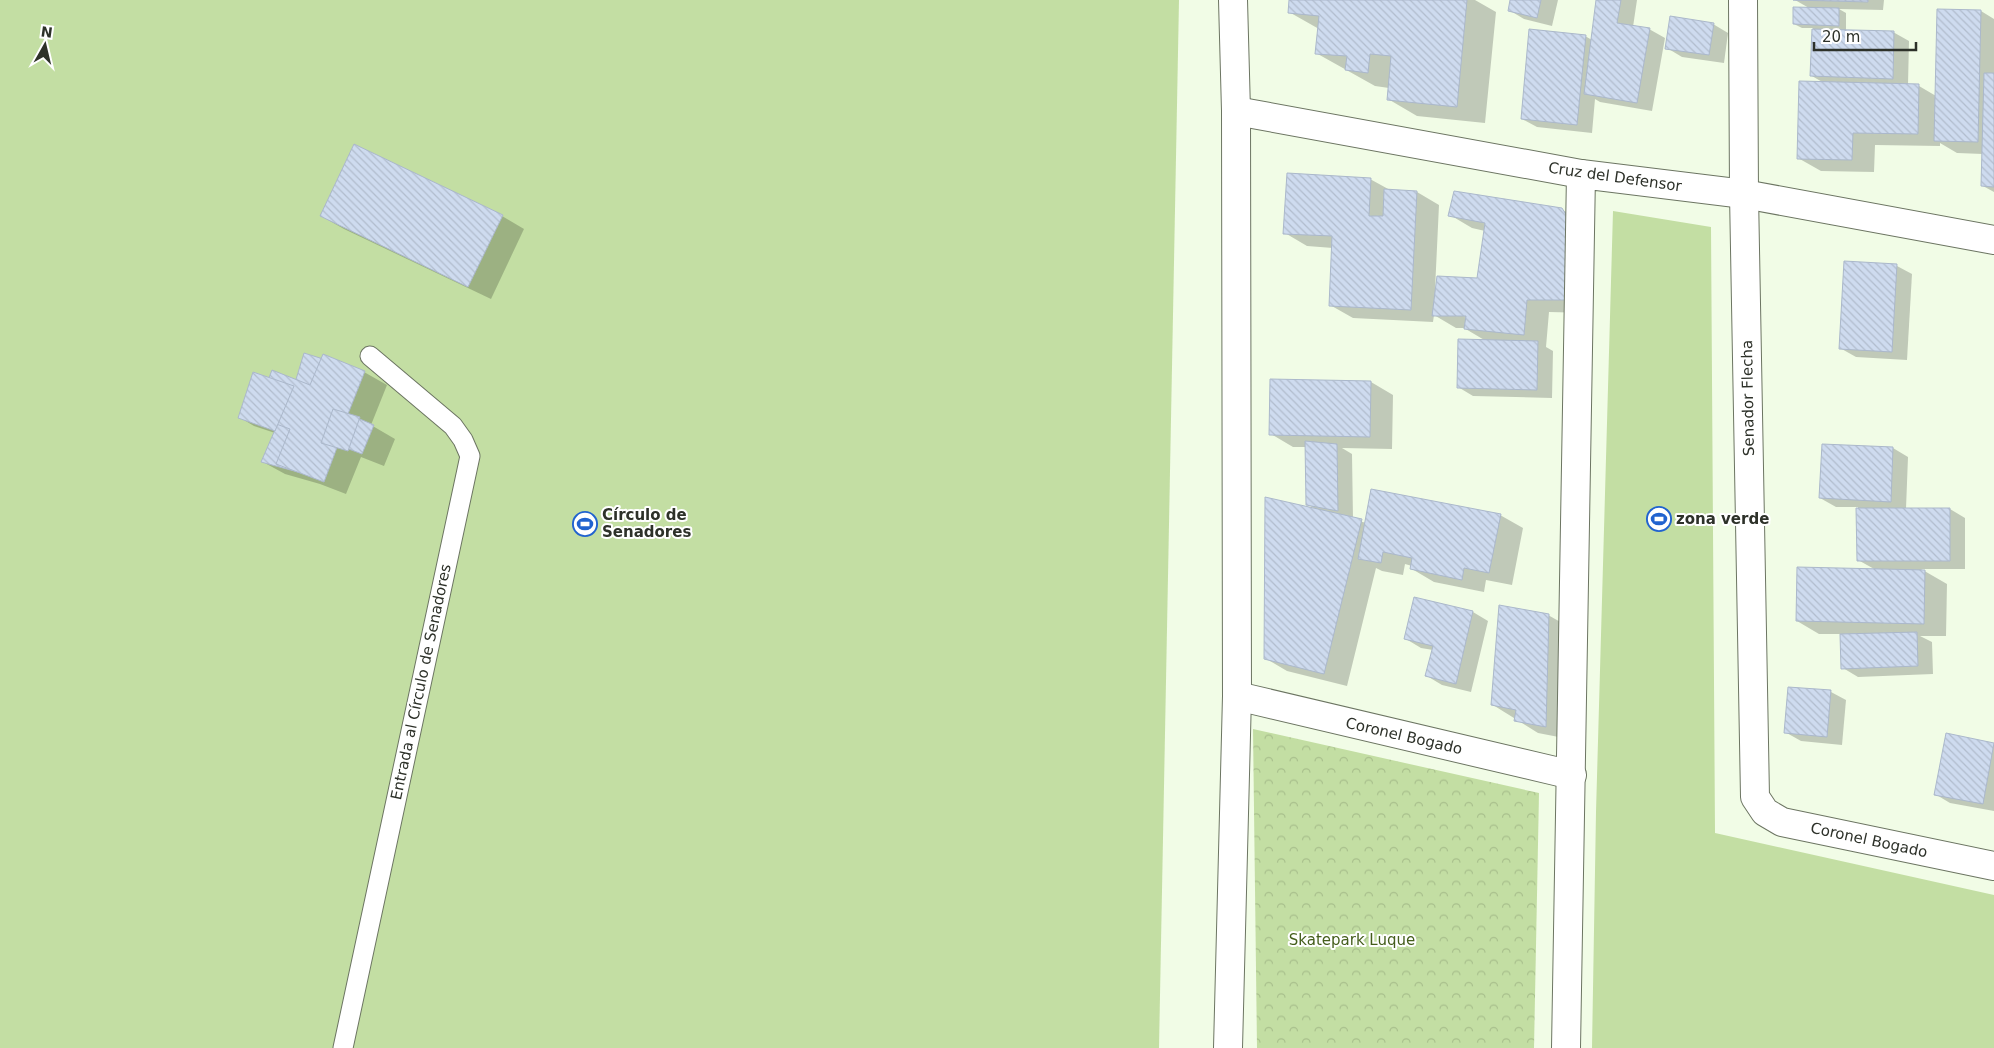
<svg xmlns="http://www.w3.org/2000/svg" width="1994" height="1048" font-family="'DejaVu Sans',sans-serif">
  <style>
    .park { fill: url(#park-crowns) }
    .pitch { fill: #c3dea3 }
    .shadow { fill: #0003 }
    .building { fill: url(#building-back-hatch); stroke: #abb8cb }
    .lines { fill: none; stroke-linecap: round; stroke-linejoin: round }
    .service-casing { stroke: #6c7562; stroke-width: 21 }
    .minor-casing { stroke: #6c7562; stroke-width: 30 }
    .tertiary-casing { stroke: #6c7562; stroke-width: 30 }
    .service { stroke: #fff; stroke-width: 19 }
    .minor { stroke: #fff; stroke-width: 28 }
    .tertiary { stroke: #fff; stroke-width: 28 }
    .labels { text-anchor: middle; stroke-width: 4; stroke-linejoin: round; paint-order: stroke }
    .street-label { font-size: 15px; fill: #2d3129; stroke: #fff }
    .poi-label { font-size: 15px; font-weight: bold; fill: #2d3129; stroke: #fff; text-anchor: start }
    .park-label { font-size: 15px; fill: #445e1b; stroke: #fff }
  </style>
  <defs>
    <pattern id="park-crowns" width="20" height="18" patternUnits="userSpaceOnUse" patternTransform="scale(1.25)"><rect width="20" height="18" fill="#c3dea3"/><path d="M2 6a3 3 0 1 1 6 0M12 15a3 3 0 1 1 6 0" fill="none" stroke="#a8bf8c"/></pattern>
    <pattern id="building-back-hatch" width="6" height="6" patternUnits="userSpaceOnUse" patternTransform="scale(1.25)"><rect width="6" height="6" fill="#cedbef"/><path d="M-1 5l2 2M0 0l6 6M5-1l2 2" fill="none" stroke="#b1bccd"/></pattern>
  </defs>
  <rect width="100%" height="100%" fill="#f1fce6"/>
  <path class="park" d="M1253 729 1539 793 1534 1048H1257Z"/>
  <g class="pitch">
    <path d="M0 0H1179L1159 1048H0Z"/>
    <path d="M1613 211 1711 227 1715 833 1994 895V1048H1592L1596 812Z"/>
  </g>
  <g class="shadow">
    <path d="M1290 0H1475L1496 12 1485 123 1417 116 1388 99 1389 88 1375 86 1316 53 1319 29 1289 12Z"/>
    <path d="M1512 0H1558L1552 26 1524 19 1509 10Z"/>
    <path d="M1598 0H1637L1633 27 1649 29 1665 38 1652 111 1600 102 1595 99 1592 133 1537 127 1522 119 1585 36 1592 40Z"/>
    <path d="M1795 0H1884L1883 10 1839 9 1846 13V31L1893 32 1909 41 1908 85 1919 86 1936 96 1981 11 1994 19V192L1983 186V154L1957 153 1940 143V146L1875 145 1874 172 1821 171 1798 158 1824 83 1812 76 1813 28H1802L1794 24 1809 8Z"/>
    <path d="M1713 24 1728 33 1724 63 1682 57 1667 48Z"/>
    <path d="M1370 179 1390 190 1417 192 1439 205 1435 290 1479 279 1485 231 1472 228 1450 215 1561 209 1584 222 1589 313 1549 312 1546 347 1553 351 1552 398 1473 396 1458 387 1486 341 1464 328H1456L1434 315 1433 322 1353 318 1330 305 1333 248 1307 246 1285 233Z"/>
    <path d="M321 216H502L524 229 491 299 344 229Z"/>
    <path d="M1897 266 1912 274 1907 360 1856 357 1840 348Z"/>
    <path d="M364 372 387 385 371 425 395 439 384 466 361 457 346 494 320 484 285 474 263 462 275 433 254 426 239 417 270 379 296 381Z"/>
    <path d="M1371 382 1393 395 1392 449 1342 448 1352 454 1353 519 1366 523 1500 515 1523 528 1512 585 1486 580 1484 592 1434 582 1412 569V566L1405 564 1403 575 1382 571 1376 568 1347 686 1287 671 1265 658 1317 510 1307 504 1306 447H1293L1271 434Z"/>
    <path d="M1823 445 1893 448 1908 457 1906 509H1950L1965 518V569H1921L1947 584 1946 636H1920L1932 642 1933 674 1858 677 1843 668 1841 634H1819L1797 621 1876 570 1858 560V507H1836L1820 498Z"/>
    <path d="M1473 612 1488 621 1471 692 1442 685 1427 676 1433 650 1421 648 1406 639Z"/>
    <path d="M1548 615 1571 628 1569 739 1538 733 1493 705Z"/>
    <path d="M1790 688 1831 692 1846 700 1842 745 1801 741 1785 732Z"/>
    <path d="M1947 735 1994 744V811L1950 803 1935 794Z"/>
  </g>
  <g class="building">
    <path d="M1289 0H1467L1457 107 1387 100 1391 56 1370 54 1368 73 1345 70 1347 56 1315 54 1319 16 1288 13Z"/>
    <path d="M1510 0H1541L1537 18 1508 11Z"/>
    <path d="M1596 0H1621L1617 23 1650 28 1637 103 1584 94Z"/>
    <path d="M1793 0H1868V2Z"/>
    <path d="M1793 7 1839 8V26L1793 24Z"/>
    <path d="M1937 9 1981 10 1978 142 1934 141Z"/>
    <path d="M1670 16 1714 23 1709 55 1665 49Z"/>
    <path d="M1529 29 1586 35 1577 125 1521 119Z"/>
    <path d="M1812 29 1894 31 1893 79 1810 76Z"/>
    <path d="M1984 73H1994V187L1981 186Z"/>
    <path d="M1799 81 1919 84 1918 134 1853 133 1852 160 1797 159Z"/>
    <path d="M354 144 503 215 468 287 320 216Z"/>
    <path d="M1287 173 1371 178 1369 216H1383L1384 189 1417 191 1411 310 1329 306 1332 236 1283 234Z"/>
    <path d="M1454 191 1562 208 1570 221 1567 300H1527L1524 335 1464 329 1466 316H1432L1437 276 1477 278 1485 223 1448 216Z"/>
    <path d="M1844 261 1897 264 1892 352 1839 349Z"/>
    <path d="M1458 339 1538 341 1537 390 1457 388Z"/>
    <path d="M304 353 349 367 309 475 261 462 294 386Z"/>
    <path d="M323 354 365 371 348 414 374 425 362 454 338 445 324 482 276 464 290 429 254 416 272 370 310 385Z"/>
    <path d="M253 372 294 386 275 431 238 418Z"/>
    <path d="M1270 379 1371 381 1370 437 1269 435Z"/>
    <path d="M333 409 360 417 348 451 321 443Z"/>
    <path d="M1305 441 1337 444 1338 511 1306 505Z"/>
    <path d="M1822 444 1893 447 1891 502 1819 498Z"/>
    <path d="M1371 489 1501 514 1489 573 1464 568 1462 580 1410 569 1412 558 1383 552 1381 563 1358 559Z"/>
    <path d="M1265 497 1362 519 1324 674 1264 659Z"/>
    <path d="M1856 508H1950V561H1857Z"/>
    <path d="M1797 567 1925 570 1924 624 1796 621Z"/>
    <path d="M1414 597 1473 611 1456 684 1425 676 1433 646 1404 639Z"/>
    <path d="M1499 605 1549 614 1546 727 1514 721 1516 710 1491 705Z"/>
    <path d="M1917 632 1918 666 1841 669 1840 634Z"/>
    <path d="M1788 687 1831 690 1827 737 1784 733Z"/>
    <path d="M1946 733 1994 743 1983 804 1934 795Z"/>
  </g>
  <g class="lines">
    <defs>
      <path id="service" d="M343 1048 470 456 463 440 453 426 370 356"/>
      <g id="minor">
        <path d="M1236 111 1581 174"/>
        <path d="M1744 194 1755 797 1765 812 1782 822 1994 866"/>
        <path d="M1237 696 1572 775"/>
        <path d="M1228 1048 1237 696 1236 111 1233 0"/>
      </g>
      <g id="tertiary">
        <path d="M1743 0 1744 194"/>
        <path d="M1566 1048 1581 174 1744 194 1994 240"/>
      </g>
    </defs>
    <use href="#service" class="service-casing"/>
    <use href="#minor" class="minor-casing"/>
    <use href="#tertiary" class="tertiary-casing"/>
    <use href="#service" class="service"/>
    <use href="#minor" class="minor"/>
    <use href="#tertiary" class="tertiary"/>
  </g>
  <defs>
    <symbol id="stadium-ring" viewBox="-11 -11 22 22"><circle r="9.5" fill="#fff" stroke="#2163cf" stroke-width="1.5"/><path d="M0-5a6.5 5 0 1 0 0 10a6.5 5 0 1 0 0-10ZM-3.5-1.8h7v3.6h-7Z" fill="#2163cf"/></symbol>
  </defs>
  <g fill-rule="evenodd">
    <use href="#stadium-ring" x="1645" y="505" width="28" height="28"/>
    <use href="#stadium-ring" x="571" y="510" width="28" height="28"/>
  </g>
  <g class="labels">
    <g class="street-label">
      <text transform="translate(1615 177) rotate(8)" y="5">Cruz del Defensor</text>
      <text transform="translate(1748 398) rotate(-91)" y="5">Senador Flecha</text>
      <text transform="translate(421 682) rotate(-78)" y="5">Entrada al Círculo de Senadores</text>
      <text transform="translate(1404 736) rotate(13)" y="5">Coronel Bogado</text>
      <text transform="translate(1869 840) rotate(12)" y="5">Coronel Bogado</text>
    </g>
    <g class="poi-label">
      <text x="602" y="520">Círculo de<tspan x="602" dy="17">Senadores</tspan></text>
      <text x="1676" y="524">zona verde</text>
    </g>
    <g class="park-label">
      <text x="1352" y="945">Skatepark Luque</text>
    </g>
  </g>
  <g transform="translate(45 45) rotate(8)" stroke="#ffffff" stroke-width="4" paint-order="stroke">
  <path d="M0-4L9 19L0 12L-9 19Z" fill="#2d3129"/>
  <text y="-8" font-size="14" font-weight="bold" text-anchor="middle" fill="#2d3129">N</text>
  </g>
  <path d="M1814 42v8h102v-8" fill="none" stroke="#2d3129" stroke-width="2.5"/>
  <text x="1822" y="42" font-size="15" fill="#2d3129" stroke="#ffffff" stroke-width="4" paint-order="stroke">20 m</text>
</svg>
